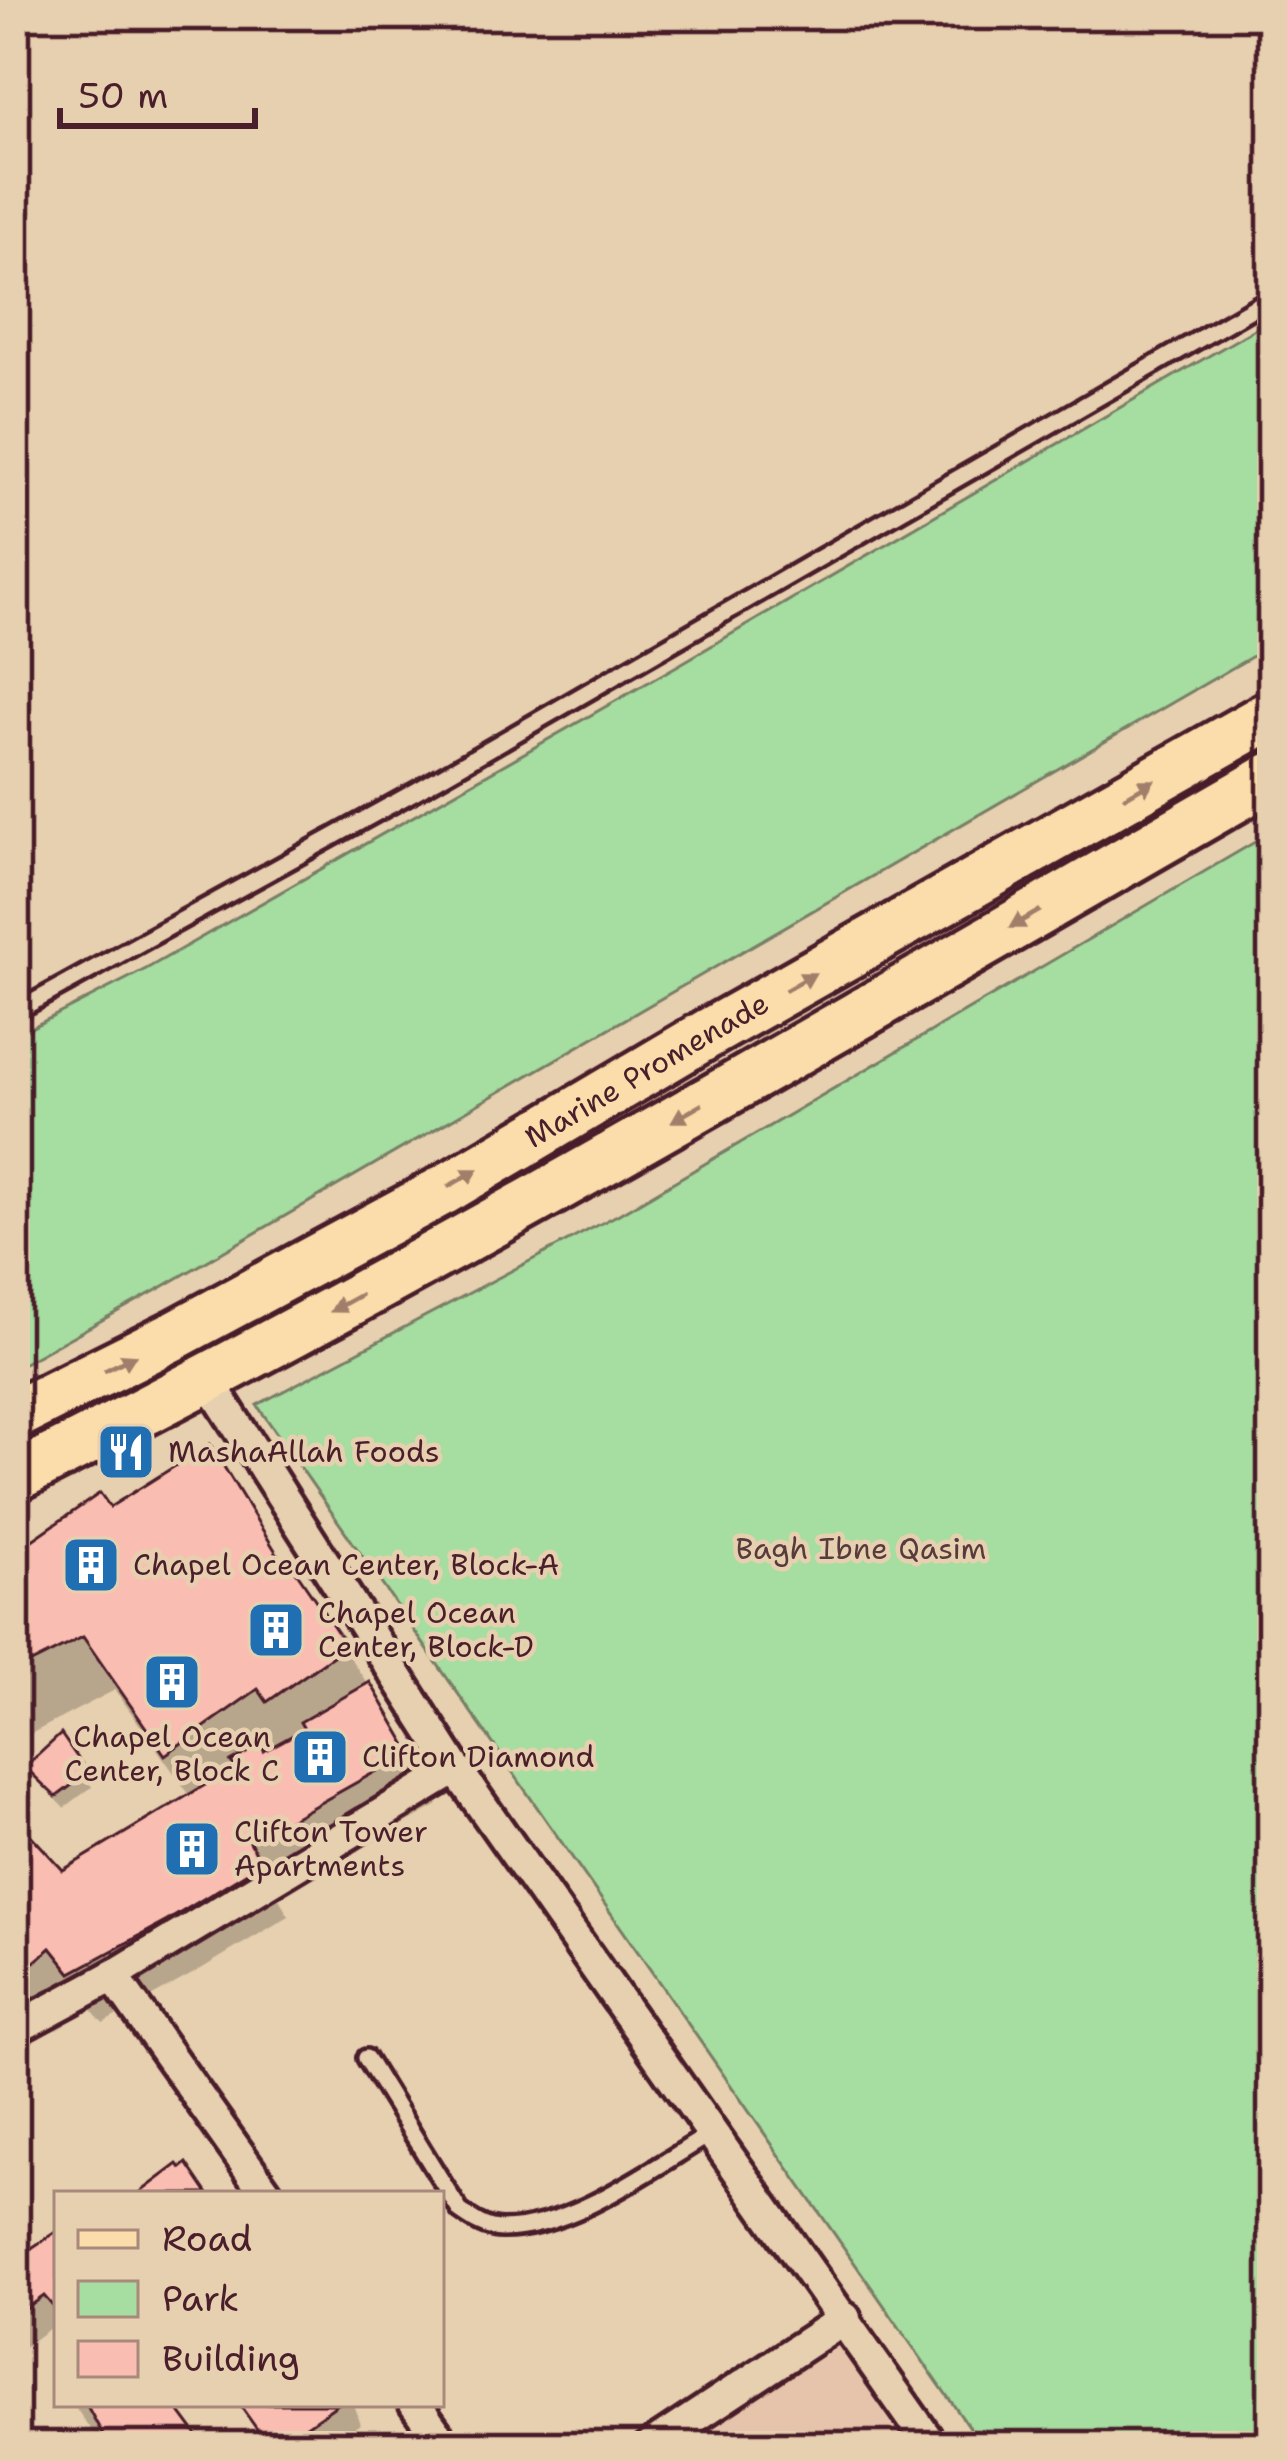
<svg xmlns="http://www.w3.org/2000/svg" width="1287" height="2461" font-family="'Shantell Sans',sans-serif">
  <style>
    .built { fill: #e6c4ab }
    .green { fill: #a6dda0; stroke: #787e66; stroke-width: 3 }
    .shadow { fill: #0003 }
    .building { fill: #f9beb1; stroke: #4a1f2b; stroke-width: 3 }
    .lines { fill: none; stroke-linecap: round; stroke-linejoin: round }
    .service-casing { stroke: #4a1f2b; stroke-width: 24 }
    .minor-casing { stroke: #4a1f2b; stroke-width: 39 }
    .primary-casing { stroke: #4a1f2b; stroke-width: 57 }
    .service { stroke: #e7d0b0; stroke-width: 15 }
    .minor { stroke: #e7d0b0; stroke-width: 30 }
    .primary { stroke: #faddab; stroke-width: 48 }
    .oneway { fill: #a27e6b }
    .labels { text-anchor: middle; stroke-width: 9; stroke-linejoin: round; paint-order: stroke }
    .street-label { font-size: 30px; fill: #4a1f2b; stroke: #e7d0b0 }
    .poi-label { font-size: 30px; fill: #4a1f2b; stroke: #e7d0b0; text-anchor: start }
    .park-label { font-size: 30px; fill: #583c3d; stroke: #e7d0b0 }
  </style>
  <rect width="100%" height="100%" fill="#e7d0b0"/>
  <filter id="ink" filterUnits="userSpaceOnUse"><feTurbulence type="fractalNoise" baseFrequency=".00833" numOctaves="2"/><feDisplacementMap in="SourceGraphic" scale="24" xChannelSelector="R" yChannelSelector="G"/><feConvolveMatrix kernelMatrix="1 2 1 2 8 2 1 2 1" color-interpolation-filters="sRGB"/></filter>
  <g filter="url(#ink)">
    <path class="built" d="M842 2317 929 2446H651Z"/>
    <g class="green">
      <path d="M1272 319V645L164 1286 15 1368V1036L146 969 682 663Z"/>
      <path d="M1272 832V2446H982L257 1405 619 1214Z"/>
    </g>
    <g class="shadow">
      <path d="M109 1511 280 1564 285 1561 369 1686 438 1805 277 1895 289 1916 196 1972 103 2023 82 1998 25 2045 15 2032V1822L62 1873 191 1797 115 1690 15 1742V1555Z"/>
      <path d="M28 1767 85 1775 92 1787 64 1808Z"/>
      <path d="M57 2234V2323L23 2348 15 2342V2256L20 2253 24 2256Z"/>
      <path d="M57 2350V2379L48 2363Z"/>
      <path d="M73 2404H162L201 2446H109L103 2430 95 2436Z"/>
      <path d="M239 2404H354L360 2424 329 2446H269Z"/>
      <path d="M15 2417 32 2444 33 2446H15Z"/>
      <path d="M839 2433 848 2446H821Z"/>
      <path d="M388 2437 394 2446H376Z"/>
    </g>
    <g class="building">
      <path d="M210 1444 281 1560 286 1557 347 1646 267 1702 258 1689 165 1755 83 1637 15 1671V1552L100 1493 110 1507Z"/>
      <path d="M370 1682 411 1752 250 1842 262 1863 167 1921 71 1973 51 1948 15 1978V1818L63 1870 235 1767 231 1762 262 1744 264 1751 304 1729 300 1722Z"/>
      <path d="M61 1734 88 1773 56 1797 25 1767Z"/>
      <path d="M187 2163 208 2194H138L178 2164 181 2168Z"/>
      <path d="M57 2231V2311L44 2296 15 2317V2259Z"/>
      <path d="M86 2404H164L167 2409 174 2404 205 2446H109Z"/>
      <path d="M239 2404H338L278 2446H269Z"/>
    </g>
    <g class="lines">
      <defs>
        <g id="service">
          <path d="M15 1012 416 791 1272 297"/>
          <path d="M366 2058 460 2211C473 2220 486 2229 502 2229 572 2229 654 2167 712 2133"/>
        </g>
        <g id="minor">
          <path d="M208 1380 456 1769 932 2446"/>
          <path d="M113 1976 267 2194"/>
          <path d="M15 2029 113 1976 456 1769"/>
          <path d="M415 2404 445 2446"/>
          <path d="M651 2446 845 2318"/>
        </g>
        <g id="primary">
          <path id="s1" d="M15 1415 175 1335 442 1191 709 1033 1272 714"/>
          <path d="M15 1477C444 1262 856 1015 1272 777"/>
        </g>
      </defs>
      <use href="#service" class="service-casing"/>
      <use href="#minor" class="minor-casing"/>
      <use href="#primary" class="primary-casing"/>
      <use href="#service" class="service"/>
      <use href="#minor" class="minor"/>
      <use href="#primary" class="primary"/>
    </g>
    <defs><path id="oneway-solid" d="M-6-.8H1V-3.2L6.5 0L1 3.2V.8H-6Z" transform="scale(3)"/></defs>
    <g class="oneway">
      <use href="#oneway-solid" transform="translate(1139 789) rotate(-30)"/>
      <use href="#oneway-solid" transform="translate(1025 919) rotate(150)"/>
      <use href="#oneway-solid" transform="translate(800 982) rotate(-30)"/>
      <use href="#oneway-solid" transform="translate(687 1113) rotate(150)"/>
      <use href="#oneway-solid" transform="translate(463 1178) rotate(-30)"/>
      <use href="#oneway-solid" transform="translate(346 1303) rotate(151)"/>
      <use href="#oneway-solid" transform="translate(120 1363) rotate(-27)"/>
    </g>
  </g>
  <defs>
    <symbol id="restaurant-square" viewBox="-11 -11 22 22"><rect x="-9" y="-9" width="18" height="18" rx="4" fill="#1f6fb2" stroke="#e7d0b0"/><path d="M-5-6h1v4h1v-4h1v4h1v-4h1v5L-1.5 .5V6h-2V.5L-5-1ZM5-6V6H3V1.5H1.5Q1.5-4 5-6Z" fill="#fff"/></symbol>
    <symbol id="building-square" viewBox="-11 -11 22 22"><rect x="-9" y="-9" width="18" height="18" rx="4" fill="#1f6fb2" stroke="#e7d0b0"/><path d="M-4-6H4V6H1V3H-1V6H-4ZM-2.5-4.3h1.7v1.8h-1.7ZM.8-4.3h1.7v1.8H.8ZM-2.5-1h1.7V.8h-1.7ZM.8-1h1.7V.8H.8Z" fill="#fff"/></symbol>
  </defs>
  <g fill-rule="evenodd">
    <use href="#restaurant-square" x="93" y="1419" width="66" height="66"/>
    <use href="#building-square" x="58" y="1532" width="66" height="66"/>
    <use href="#building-square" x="243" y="1597" width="66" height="66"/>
    <use href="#building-square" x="139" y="1649" width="66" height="66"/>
    <use href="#building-square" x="287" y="1724" width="66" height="66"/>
    <use href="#building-square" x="159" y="1816" width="66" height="66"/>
  </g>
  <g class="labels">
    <g class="street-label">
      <text dy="10" stroke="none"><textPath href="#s1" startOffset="720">Marine Promenade</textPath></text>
    </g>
    <g class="poi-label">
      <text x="168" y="1462">MashaAllah Foods</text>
      <text x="133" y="1575">Chapel Ocean Center, Block-A</text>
      <text x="318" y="1623">Chapel Ocean<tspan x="318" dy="34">Center, Block-D</tspan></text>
      <text x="172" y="1747" text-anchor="middle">Chapel Ocean<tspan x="172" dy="34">Center, Block C</tspan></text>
      <text x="362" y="1767">Clifton Diamond</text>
      <text x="234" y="1842">Clifton Tower<tspan x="234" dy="34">Apartments</tspan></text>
    </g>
    <g class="park-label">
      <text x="861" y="1559">Bagh Ibne Qasim</text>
    </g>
  </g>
  <rect width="1287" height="2461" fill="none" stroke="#e7d0b0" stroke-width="60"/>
  <rect x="30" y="30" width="1227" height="2401" fill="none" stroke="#4a1f2b" stroke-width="4.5" filter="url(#ink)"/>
  <rect x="54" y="2191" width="390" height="216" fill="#e7d0b0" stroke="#a8897b" stroke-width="3"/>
  <rect x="78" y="2230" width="60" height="18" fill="#faddab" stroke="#a8897b" stroke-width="3"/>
  <text x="162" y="2251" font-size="36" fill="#4a1f2b">Road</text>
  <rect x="78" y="2281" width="60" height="36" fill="#a6dda0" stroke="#a8897b" stroke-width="3"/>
  <text x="162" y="2311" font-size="36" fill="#4a1f2b">Park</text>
  <rect x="78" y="2341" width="60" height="36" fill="#f9beb1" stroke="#a8897b" stroke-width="3"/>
  <text x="162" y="2371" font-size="36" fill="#4a1f2b">Building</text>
  <path d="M60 108v18h195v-18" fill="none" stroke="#4a1f2b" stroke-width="6"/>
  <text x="78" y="108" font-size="36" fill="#4a1f2b" stroke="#e7d0b0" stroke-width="9" paint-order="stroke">50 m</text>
</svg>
